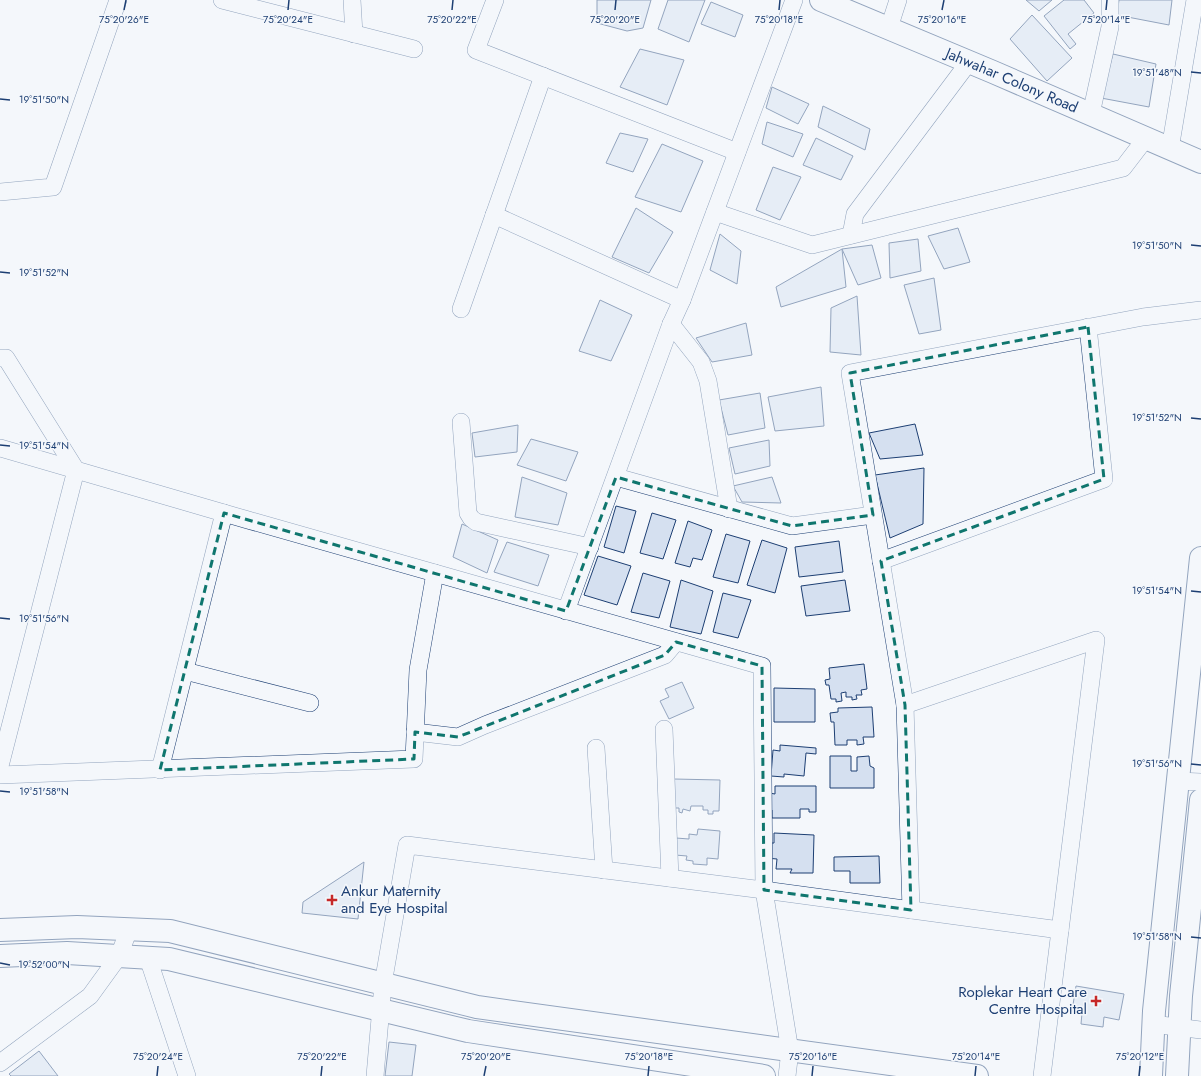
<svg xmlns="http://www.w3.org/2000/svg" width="1201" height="1076" font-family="Jost,sans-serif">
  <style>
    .building { fill: #d5e0f0; stroke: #1d3f73 }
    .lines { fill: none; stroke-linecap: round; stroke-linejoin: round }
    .street-casing { stroke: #1d3f73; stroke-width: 18 }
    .secondary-casing { stroke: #1d3f73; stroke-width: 24 }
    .street { stroke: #f4f7fb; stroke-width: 17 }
    .secondary { stroke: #f4f7fb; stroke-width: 22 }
    .marked { fill: none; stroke: #0f766e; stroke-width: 3; stroke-dasharray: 8 5; stroke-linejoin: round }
    .ticks { fill: none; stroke: #1d3f73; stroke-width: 1.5 }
    .poi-dot { fill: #c62828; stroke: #f4f7fb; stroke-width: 1.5 }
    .labels { text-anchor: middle; stroke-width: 3; stroke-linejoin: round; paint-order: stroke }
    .street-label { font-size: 15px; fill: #1d3f73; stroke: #f4f7fb }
    .poi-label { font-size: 15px; fill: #1d3f73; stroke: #f4f7fb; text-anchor: start }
    .ticks-label { font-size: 10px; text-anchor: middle; fill: #1d3f73; stroke: #f4f7fb; stroke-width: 3; stroke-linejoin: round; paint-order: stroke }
  </style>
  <rect width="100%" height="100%" fill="#f4f7fb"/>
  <g class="building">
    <path d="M597 0H651L643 28 627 31 597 23Z"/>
    <path d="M668 0H705L689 42 658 29Z"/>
    <path d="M1026 0H1052L1039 11Z"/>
    <path d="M1064 0H1084L1094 13 1068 34 1076 44 1070 49 1044 16Z"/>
    <path d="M1119 0H1172L1169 25 1117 15Z"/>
    <path d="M711 2 743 15 735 37 701 24Z"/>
    <path d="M1032 15 1072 58 1047 81 1010 39Z"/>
    <path d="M640 49 684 60 667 105 620 87Z"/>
    <path d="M1113 54 1156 64 1149 107 1101 98Z"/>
    <path d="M772 87 809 104 798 124 766 108Z"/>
    <path d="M823 106 870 129 865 150 818 127Z"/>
    <path d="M767 122 803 134 793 157 762 144Z"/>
    <path d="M620 133 648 139 633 172 606 163Z"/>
    <path d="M816 138 853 156 841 180 803 165Z"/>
    <path d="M662 144 703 161 681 212 635 197Z"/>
    <path d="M773 167 801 177 780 220 756 210Z"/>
    <path d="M636 208 673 232 649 273 612 257Z"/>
    <path d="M958 228 970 262 944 269 928 236Z"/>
    <path d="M720 234 741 251 737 284 710 270Z"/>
    <path d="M918 239 921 271 890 278 889 243Z"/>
    <path d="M872 245 881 278 858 285 842 249Z"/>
    <path d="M842 249 846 287 781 307 776 287Z"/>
    <path d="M934 278 941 330 919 334 904 285Z"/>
    <path d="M857 296 861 355 830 352 831 308Z"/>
    <path d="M600 300 632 315 611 361 579 351Z"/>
    <path d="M746 323 752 355 712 362 696 338Z"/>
    <path d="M821 387 824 426 775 431 768 397Z"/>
    <path d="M760 393 765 428 728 435 719 400Z"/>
    <path d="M915 424 923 455 880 459 869 433Z"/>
    <path d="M518 425 517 452 475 457 472 433Z"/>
    <path d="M531 439 578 452 566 481 517 465Z"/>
    <path d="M769 440 770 466 735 474 729 448Z"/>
    <path d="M924 468 923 524 890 538 875 475Z"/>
    <path d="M522 477 567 493 558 525 515 517Z"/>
    <path d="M772 477 781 503 742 502 733 486Z"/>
    <path d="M616 506 636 511 624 553 604 547Z"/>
    <path d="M652 513 676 520 663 559 640 553Z"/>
    <path d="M688 521 712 530 702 560 693 558 690 567 675 563Z"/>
    <path d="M462 524 498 540 487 573 453 557Z"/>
    <path d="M726 534 750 541 738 583 713 577Z"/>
    <path d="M762 540 787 548 775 593 747 585Z"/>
    <path d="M839 541 843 572 799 577 795 547Z"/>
    <path d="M507 542 549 555 538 586 494 572Z"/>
    <path d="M598 556 631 566 617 605 584 595Z"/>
    <path d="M643 573 670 581 659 618 631 612Z"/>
    <path d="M681 580 713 591 701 634 670 627Z"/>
    <path d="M845 580 850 611 806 616 801 586Z"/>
    <path d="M723 593 751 600 738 638 713 632Z"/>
    <path d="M864 664 867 689 861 690 862 695H856L857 699 852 700V697H846V692L841 693 842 701 836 702V699H831L829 685H826L825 680 830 679 829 668Z"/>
    <path d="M682 682 694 708 669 719 660 701 669 697 665 689Z"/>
    <path d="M774 688 815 689V722H774Z"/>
    <path d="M872 707 874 737H863L864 744 857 745V740H847V745H835L834 722H831L830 713 838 712V708Z"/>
    <path d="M780 745 816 748V754L806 753 804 776 784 774V777L771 776 773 750 780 751Z"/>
    <path d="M830 756H851V771H857V757L869 756 870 766 874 768V788H830Z"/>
    <path d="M674 779 720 780 719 811H713V814H708V810H703V806H691L690 811 683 809 682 813 679 812V808H674Z"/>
    <path d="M775 786H816V812H809V809H800V818H772V810L769 811V793L775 794Z"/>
    <path d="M698 829 720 831 718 859 707 858V865L693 864V861L686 860 687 856 675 855 676 838 689 839V834L697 835Z"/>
    <path d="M774 833 814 835 813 873H790L792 869H776L777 859 766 858 767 843H774Z"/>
    <path d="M879 856 880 883H850V871H834V857Z"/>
    <path d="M364 862 358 919 302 913 303 902Z"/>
    <path d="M1076 986 1124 994 1119 1020 1104 1017 1103 1027 1081 1024 1082 1013 1072 1011Z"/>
    <path d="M389 1042 416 1045 412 1076H385Z"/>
    <path d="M39 1051 58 1076H11L9 1074Z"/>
  </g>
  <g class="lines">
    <defs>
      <g id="street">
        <path d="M222 0 414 49"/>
        <path d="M352 0 354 34"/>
        <path d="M495 0 476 50 737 152"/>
        <path d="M889 28 898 0"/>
        <path d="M1091 114 1110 27V0"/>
        <path d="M1170 149 1195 0"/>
        <path d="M0 192 53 187 118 0"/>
        <path d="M715 212 812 245 1123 168 1146 138"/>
        <path d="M494 215 682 300"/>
        <path d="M851 235 855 214 969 62"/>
        <path d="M461 309 543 76"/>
        <path d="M671 324 701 362 708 381 729 509"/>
        <path d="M0 358H6L76 470 0 766"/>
        <path d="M461 422 468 513 471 518 476 522 590 547"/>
        <path d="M0 448 248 520 762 666 764 890 790 1051 787 1076"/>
        <path d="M616 477 792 526 873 515"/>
        <path d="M881 561 1104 479 1088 327"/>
        <path d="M566 611 671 324 682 300 794 0"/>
        <path d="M185 671 310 703"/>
        <path d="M905 705 1096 640 1042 1076"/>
        <path d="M664 729 670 878"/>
        <path d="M415 732 458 737 485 725 665 655 676 642"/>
        <path d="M596 748 604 870"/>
        <path d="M160 770 224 513"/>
        <path d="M0 775 414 759 418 670 435 573"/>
        <path d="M1178 781 1201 782"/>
        <path d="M911 910 905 705 850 373 1143 317 1201 310"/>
        <path d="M148 958 187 1076"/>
        <path d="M1153 1024 1201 1030"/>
        <path d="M0 1063 90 996 119 956 129 929"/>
        <path d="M375 1076 383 984 407 845 764 890 1060 930"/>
      </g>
      <g id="secondary">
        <path id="s1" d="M821 0 993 72 1201 162"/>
        <path d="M0 930 77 927 170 931 477 1007 977 1076"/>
        <path d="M0 956 67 953 169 959 468 1031 764 1076"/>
        <path d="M1151 1076 1154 1011 1201 558"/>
        <path d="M1177 1076 1181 996 1201 800"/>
      </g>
    </defs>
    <use href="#street" class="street-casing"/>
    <use href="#secondary" class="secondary-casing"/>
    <use href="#street" class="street"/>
    <use href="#secondary" class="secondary"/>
  </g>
  <path d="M0 0H1201V1076H0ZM1088 327 1104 479 881 561 905 705 911 910 764 890 762 666 676 642 665 655 458 737 415 732 414 759 160 770 224 513 566 611 616 477 792 526 873 515 850 373Z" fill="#f4f7fb" fill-opacity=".55" fill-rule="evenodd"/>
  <path class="marked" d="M1088 327 1104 479 881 561 905 705 911 910 764 890 762 666 676 642 665 655 458 737 415 732 414 759 160 770 224 513 566 611 616 477 792 526 873 515 850 373Z"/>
  <path class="ticks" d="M124 10 126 0M288 10 289 0M452 10 453 0M615 10 616 0M779 10 780 0M942 10 944 0M1106 10 1107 0M1191 72 1201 73M0 99 10 100M1191 245 1201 246M0 272 10 273M1191 418 1201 419M0 445 10 446M1191 591 1201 592M0 618 10 619M1191 764 1201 765M0 791 10 792M1191 937 1201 938M0 963 10 965M157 1076 158 1066M321 1076 322 1066M484 1076 486 1066M648 1076 649 1066M812 1076 813 1066M975 1076 976 1066M1139 1076 1140 1066"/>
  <g class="poi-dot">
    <path d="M330 894h4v4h4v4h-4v4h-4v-4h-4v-4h4z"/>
    <path d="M1094 995h4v4h4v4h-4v4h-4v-4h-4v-4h4z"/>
  </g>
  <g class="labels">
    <g class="street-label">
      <text dy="5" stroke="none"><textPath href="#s1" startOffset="207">Jahwahar Colony Road</textPath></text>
    </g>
    <g class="poi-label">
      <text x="341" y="896">Ankur Maternity<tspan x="341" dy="17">and Eye Hospital</tspan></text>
      <text x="1087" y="997" text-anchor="end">Roplekar Heart Care<tspan x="1087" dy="17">Centre Hospital</tspan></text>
    </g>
  </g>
  <g class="ticks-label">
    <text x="124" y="23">75°20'26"E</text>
    <text x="288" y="23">75°20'24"E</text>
    <text x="452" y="23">75°20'22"E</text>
    <text x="615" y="23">75°20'20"E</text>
    <text x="779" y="23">75°20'18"E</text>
    <text x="942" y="23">75°20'16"E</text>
    <text x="1106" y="23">75°20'14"E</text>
    <text x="1157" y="76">19°51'48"N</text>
    <text x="44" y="103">19°51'50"N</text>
    <text x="1157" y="249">19°51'50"N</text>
    <text x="44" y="276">19°51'52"N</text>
    <text x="1157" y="421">19°51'52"N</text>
    <text x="44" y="449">19°51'54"N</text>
    <text x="1157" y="594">19°51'54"N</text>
    <text x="44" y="622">19°51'56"N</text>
    <text x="1157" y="767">19°51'56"N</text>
    <text x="44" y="795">19°51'58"N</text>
    <text x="1157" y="940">19°51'58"N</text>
    <text x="44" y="968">19°52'00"N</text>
    <text x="158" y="1060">75°20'24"E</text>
    <text x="322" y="1060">75°20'22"E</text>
    <text x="486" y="1060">75°20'20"E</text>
    <text x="649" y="1060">75°20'18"E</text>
    <text x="813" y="1060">75°20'16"E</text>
    <text x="976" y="1060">75°20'14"E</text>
    <text x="1140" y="1060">75°20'12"E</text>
  </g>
</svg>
